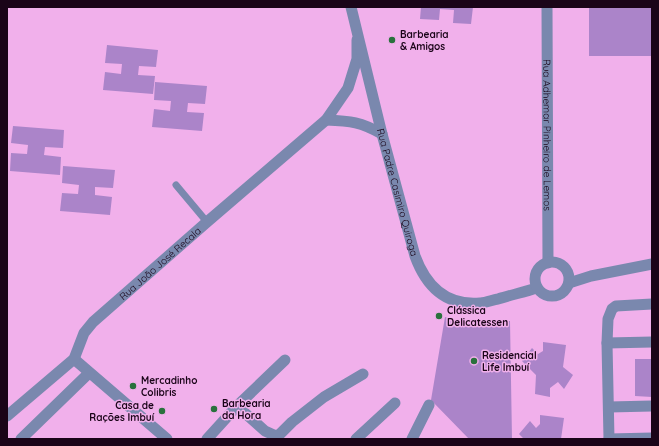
<svg xmlns="http://www.w3.org/2000/svg" width="659" height="446" font-family="Quicksand,sans-serif">
  <style>
    .building { fill: #ab84c9 }
    .lines { fill: none; stroke-linecap: round; stroke-linejoin: round }
    .service { stroke: #7a88ae; stroke-width: 7 }
    .minor { stroke: #7a88ae; stroke-width: 11 }
    .tertiary { stroke: #7a88ae; stroke-width: 11 }
    .poi-dot { fill: #29713d; stroke: #f1b0eb; stroke-width: 1.5 }
    .labels { text-anchor: middle; stroke-width: 3; stroke-linejoin: round; paint-order: stroke }
    .poi-label { font-size: 10px; font-weight: bold; fill: #1a0418; stroke: #f1b0eb; text-anchor: start }
    .street-label { font-size: 10px; fill: #1a0418; stroke: #f1b0eb }
  </style>
  <rect width="100%" height="100%" fill="#f1b0eb"/>
  <g class="building">
    <path d="M421 7H473L471 24 453 23 454 10 440 9 439 20 420 19Z"/>
    <rect x="589" y="7" width="63" height="49"/>
    <path d="M107 45 158 50 156 67 139 66 138 75 155 76 153 94 103 90 105 72 121 74 122 64 105 63Z"/>
    <path d="M155 82 207 86 205 104 188 103 187 112 204 113 202 131 152 127 154 109 170 111 171 101 154 100Z"/>
    <path d="M13 126 64 130 63 148 45 147 44 155 61 157 60 175 10 171 11 153 27 154 28 145 11 143Z"/>
    <path d="M63 166 115 170 113 188 95 187V195L112 197 110 215 60 211 62 193 78 194 79 185 62 183Z"/>
    <path d="M445 317 457 321H510L512 439H469L431 400Z"/>
    <path d="M543 342 566 345 563 367 573 375 564 389 558 382 550 388V397L535 394 536 375 522 361 532 348 538 354 543 351Z"/>
    <path d="M635 359H652V397L635 396Z"/>
    <path d="M540 415 564 418 561 439H524L519 434 530 421 536 428 540 424Z"/>
  </g>
  <g class="lines">
    <path class="service" d="M176 185 207 222"/>
    <g class="minor">
      <path d="M326 120C351 121 361 122 382 134"/>
      <path d="M607 343 652 342"/>
      <path d="M74 359 167 439"/>
      <path d="M237 406 265 431 276 436 280 434 292 422 324 397 363 374"/>
      <path d="M609 407 652 406"/>
      <path id="s1" d="M7 416 74 359 84 333 93 322 207 222 326 120 348 88 357 59V40"/>
      <path d="M21 439 89 373"/>
      <path d="M207 439 237 406 285 360"/>
      <path d="M356 439 395 403"/>
      <path d="M412 439 429 405"/>
      <path d="M609 439 607 343 608 319 612 309 616 306 652 304"/>
      <path d="M609 439 652 438"/>
    </g>
    <g class="tertiary">
      <path id="s2" d="M351 7 382 134 415 256C426 286 446 306 480 303 486 303 492 300 498 299 511 295 524 292 537 288"/>
      <path id="s3" d="M547 7 548 263"/>
      <circle cx="552" cy="279" r="17"/>
      <path d="M569 283 591 276 652 264"/>
    </g>
  </g>
  <g class="poi-dot">
    <circle cx="392" cy="40" r="4"/>
    <circle cx="439" cy="316" r="4"/>
    <circle cx="474" cy="361" r="4"/>
    <circle cx="133" cy="386" r="4"/>
    <circle cx="214" cy="409" r="4"/>
    <circle cx="162" cy="411" r="4"/>
  </g>
  <g class="labels">
    <g class="poi-label">
      <text x="400" y="38">Barbearia<tspan x="400" dy="12">&amp; Amigos</tspan></text>
      <text x="447" y="314">Clássica<tspan x="447" dy="12">Delicatessen</tspan></text>
      <text x="482" y="359">Residencial<tspan x="482" dy="12">Life Imbuí</tspan></text>
      <text x="141" y="384">Mercadinho<tspan x="141" dy="12">Colibris</tspan></text>
      <text x="222" y="407">Barbearia<tspan x="222" dy="12">da Hora</tspan></text>
      <text x="154" y="409" text-anchor="end">Casa de<tspan x="154" dy="12">Rações Imbuí</tspan></text>
    </g>
    <g class="street-label">
      <text dy="4" stroke="none"><textPath href="#s3" startOffset="128">Rua Adhemar Pinheiro de Lemos</textPath></text>
      <text dy="4" stroke="none"><textPath href="#s2" startOffset="191">Rua Padre Casimiro Quiroga</textPath></text>
      <text dy="4" stroke="none"><textPath href="#s1" startOffset="219">Rua João José Recala</textPath></text>
    </g>
  </g>
  <rect width="659" height="446" fill="none" stroke="#1a0418" stroke-width="16"/>
</svg>
